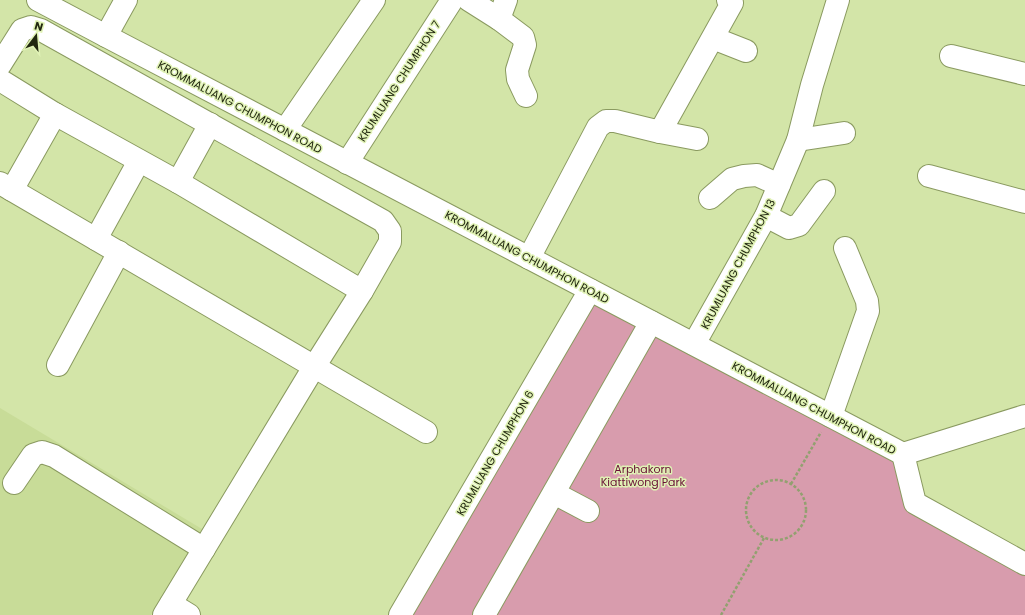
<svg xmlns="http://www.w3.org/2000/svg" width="1025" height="615" font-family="Poppins,sans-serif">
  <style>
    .built { fill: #c8dc98 }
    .green { fill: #d89cad }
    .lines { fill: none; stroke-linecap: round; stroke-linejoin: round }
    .minor-casing { stroke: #8a9a60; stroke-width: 24 }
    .path { stroke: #92a070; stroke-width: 2.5; stroke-dasharray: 3 2; stroke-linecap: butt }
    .minor { stroke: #fff; stroke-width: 22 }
    .labels { text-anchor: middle; stroke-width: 3; stroke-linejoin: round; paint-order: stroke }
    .street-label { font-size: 11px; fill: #212710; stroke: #e0f2b5 }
    .park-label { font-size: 11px; fill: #670d34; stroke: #e0f2b5 }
  </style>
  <rect width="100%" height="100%" fill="#d3e5a8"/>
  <path class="built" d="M0 408 202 529 151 615H0Z"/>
  <path class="green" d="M590 290 903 454 915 503 1025 566V615H400Z"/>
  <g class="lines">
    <defs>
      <g id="minor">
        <path d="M38 0 106 36 903 454 1025 416"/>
        <path d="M469 0 499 19 523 37 525 45 517 70 518 79 526 96"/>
        <path d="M499 19 506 0"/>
        <path d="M106 36 126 0"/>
        <path d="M713 38 746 51"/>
        <path d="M951 56 1025 74"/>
        <path d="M0 65 22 30 31 27 41 30 383 221 390 231V242L362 291 314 367 164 615"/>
        <path d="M0 80 55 114 178 182 362 291"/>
        <path d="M285 130 374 0"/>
        <path d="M660 132 697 139"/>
        <path d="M798 140 844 133"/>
        <path d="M347 163 452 0"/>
        <path d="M929 176 1025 202"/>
        <path d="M178 182 210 124"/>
        <path d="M0 183 426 432"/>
        <path d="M12 190 55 114"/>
        <path d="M710 198 732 179 744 176 757 175 779 185"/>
        <path d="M766 216 789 228 799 225 824 191"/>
        <path d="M96 239 139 161"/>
        <path d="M529 258 598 127 606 121H615L660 132 732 3 728 0"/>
        <path d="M694 344 766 216 798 140 812 85 838 0"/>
        <path d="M58 365 119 252"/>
        <path d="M831 416 868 311 867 301 845 248"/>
        <path d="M903 454 915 503 1025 564"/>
        <path d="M14 483 33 455 42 452 54 456 204 549"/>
        <path d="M554 493 588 511"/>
        <path d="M171 604 189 615"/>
        <path d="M400 615 590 290"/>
        <path d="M484 615 651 322"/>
      </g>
    </defs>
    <use href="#minor" class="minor-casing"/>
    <g class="path">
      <circle cx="776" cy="510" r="30"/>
      <path d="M791 484 821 432"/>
      <path d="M721 615 764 538"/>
    </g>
    <use href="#minor" class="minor"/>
  </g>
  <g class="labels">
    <g class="street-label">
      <text transform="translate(399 81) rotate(-57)" y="4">KRUMLUANG CHUMPHON 7</text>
      <text transform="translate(240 107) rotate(28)" y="4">KROMMALUANG CHUMPHON ROAD</text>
      <text transform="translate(527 257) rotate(28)" y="4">KROMMALUANG CHUMPHON ROAD</text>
      <text transform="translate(738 264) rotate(-62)" y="4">KRUMLUANG CHUMPHON 13</text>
      <text transform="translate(814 408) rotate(28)" y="4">KROMMALUANG CHUMPHON ROAD</text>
      <text transform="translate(495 453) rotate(-60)" y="4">KRUMLUANG CHUMPHON 6</text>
    </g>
    <g class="park-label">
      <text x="643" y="473">Arphakorn<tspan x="643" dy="13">Kiattiwong Park</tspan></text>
    </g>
  </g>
  <g transform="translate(36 36) rotate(16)" stroke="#e0f2b5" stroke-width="3" paint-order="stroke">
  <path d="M0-3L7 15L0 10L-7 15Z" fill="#212710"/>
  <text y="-6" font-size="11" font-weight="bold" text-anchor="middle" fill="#212710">N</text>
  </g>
</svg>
